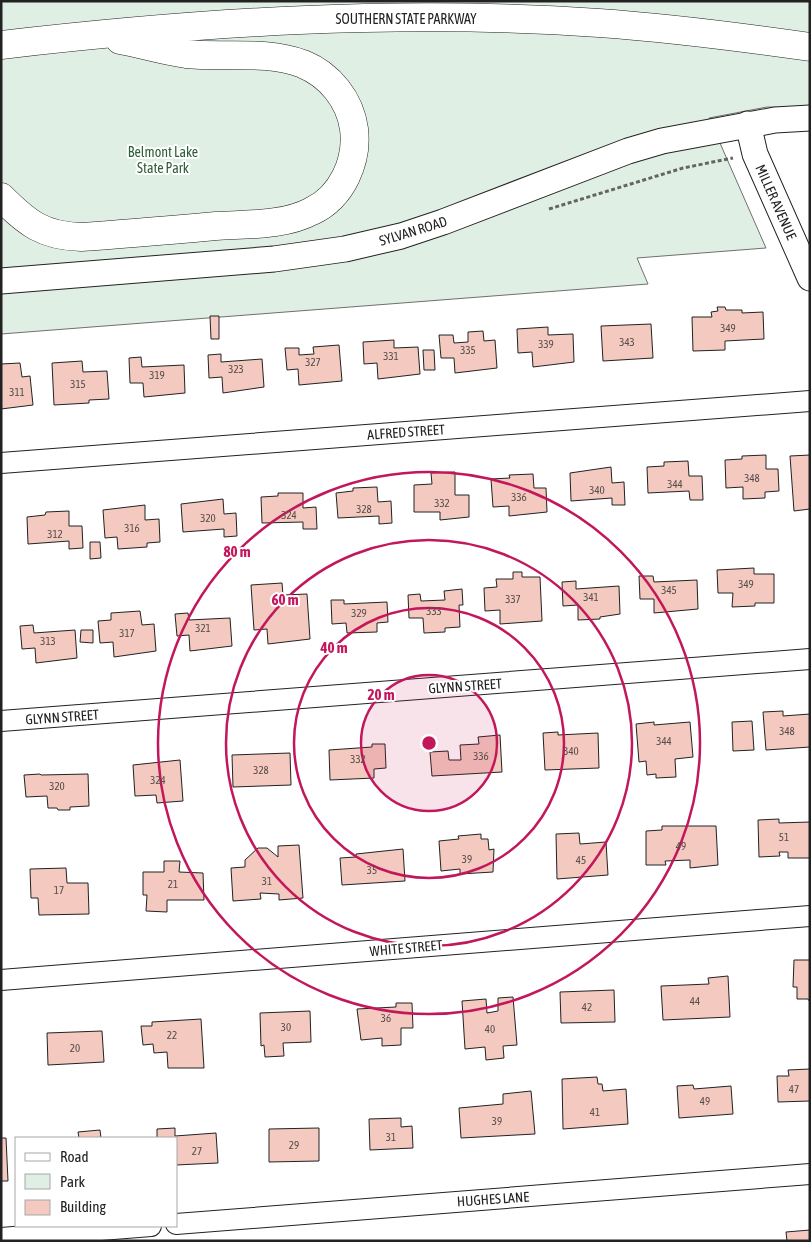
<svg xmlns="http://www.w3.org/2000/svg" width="811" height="1242" font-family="'Asap Condensed',sans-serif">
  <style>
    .green { fill: #e0efe3; stroke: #6f6f6f }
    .building { fill: #f3c9c0; stroke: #222 }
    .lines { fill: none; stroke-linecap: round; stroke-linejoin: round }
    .minor-casing { stroke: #222; stroke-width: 22 }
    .tertiary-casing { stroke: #222; stroke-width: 27 }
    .motorway-casing { stroke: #222; stroke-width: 29 }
    .path { stroke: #646464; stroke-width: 3; stroke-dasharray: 4 2.5; stroke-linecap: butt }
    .minor { stroke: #fff; stroke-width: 20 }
    .tertiary { stroke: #fff; stroke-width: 25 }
    .motorway { stroke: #fff; stroke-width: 28 }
    .ring { fill: none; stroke: #c2185b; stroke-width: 2.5 }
    .labels { text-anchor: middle; stroke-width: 4; stroke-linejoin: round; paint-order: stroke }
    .number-label { font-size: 11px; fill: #564c4a }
    .street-label { font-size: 14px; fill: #222; stroke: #fff }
    .park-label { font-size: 14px; fill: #2f5e38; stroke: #fff }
    .centre { fill: #c2185b; stroke: #fff; stroke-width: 2.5 }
    .ring-label { font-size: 15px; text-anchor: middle; font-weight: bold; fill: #c2185b; stroke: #fff; stroke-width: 4; stroke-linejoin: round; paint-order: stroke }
  </style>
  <rect width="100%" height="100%" fill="#fff"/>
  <path class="green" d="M1 1H810V108L767 107 709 118 766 248 637 258 648 284 1 334Z"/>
  <g class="building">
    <path d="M717 307H725L726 310H742V313L763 312 764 339 725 341V350L693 351 692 317H712L711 312 718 311Z"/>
    <path d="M210 316H219V339H211Z"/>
    <path d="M651 324 653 358 603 361 601 326Z"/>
    <path d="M548 327V335L573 334 574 362 533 367 532 352 518 353 517 329Z"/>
    <path d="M483 331 484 341 495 340 497 368 455 373 454 358H441L439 335H453L454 343 468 342V332Z"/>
    <path d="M394 340V348L418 347 420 374 378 379 377 363 364 364 363 342Z"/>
    <path d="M339 345 342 381 299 385 298 369 287 370 285 348H299V355L314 354 313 347Z"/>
    <path d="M423 350H434L435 370H424Z"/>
    <path d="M221 354V362L262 359 264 387 223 393 222 377 209 378 208 355Z"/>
    <path d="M141 357 142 367 184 365 185 393 144 397 143 383H130L129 358Z"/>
    <path d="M82 361 83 372 107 371 109 399 89 400V403L54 405 52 363Z"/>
    <path d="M20 363 22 377 30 376 33 405 1 409V364Z"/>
    <path d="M766 455V469H778L779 491 765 492V498L743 499V487L726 488 725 460 742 459V456Z"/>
    <path d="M810 455V509L794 511 790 456Z"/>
    <path d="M688 461 689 476H702L703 500H690L689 491 648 493 647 467 664 466V462Z"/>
    <path d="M611 467 612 483 624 482 625 505H612V498L571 501 570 473Z"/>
    <path d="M455 472V495H469V517L440 520V512H414V485L432 484 431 473Z"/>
    <path d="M533 474 534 488H546L547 512 509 516V506L493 507 491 479 510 478 509 475Z"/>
    <path d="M377 487 378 502 391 501 392 523 379 524V516L338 518 336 493 353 491V488Z"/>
    <path d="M278 493H303V508L316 507 317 529H303V522L262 523 261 497 278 496Z"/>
    <path d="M223 499 224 514 236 513 237 536 224 537V529L183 532 181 504Z"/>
    <path d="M145 505V520L159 519 160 542 147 543V547L118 549 117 537 105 538 103 510Z"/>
    <path d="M69 511V526H82L83 548 69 549V541L28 544 27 517 45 515 46 512Z"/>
    <path d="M90 542H100L101 558 90 559Z"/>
    <path d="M754 568V574H774V603H755V606L732 607 733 593H718L717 570Z"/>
    <path d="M513 572H522V577H540L542 621 500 624V610L485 611 484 588 497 587 496 579H513Z"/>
    <path d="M639 576H653L654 582 697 580 698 609 654 613V599H640Z"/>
    <path d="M576 581V589L619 586 620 614 600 617V619L578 620V605L563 606 562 582Z"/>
    <path d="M282 583 283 595 307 594 310 639 268 644 267 629 254 630 251 585Z"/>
    <path d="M462 589 463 605H459L460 627 445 628V632L424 633 423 618H409L408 595 420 594 421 601 445 600 444 591Z"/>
    <path d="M331 600H344V604L387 602 388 622 377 623V632L347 633 346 623 332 624Z"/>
    <path d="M140 611 142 625 154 624 156 651 114 657 113 642 100 643 98 621 111 620V613Z"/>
    <path d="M188 613 189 620 230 618 232 646 190 651 189 635 177 636 175 614Z"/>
    <path d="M33 625 34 633 75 630 77 658 36 663 35 648 22 649 20 626Z"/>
    <path d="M81 630H93V643L80 642Z"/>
    <path d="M783 711V716L810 714V747L766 750 763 712Z"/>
    <path d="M752 721 754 750 733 751 732 722Z"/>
    <path d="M654 722V725L690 722 693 757 675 759 676 777 656 778V774L647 775 646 761 639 762 636 724Z"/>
    <path d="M558 732V735L598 733 599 768 545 770 543 733Z"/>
    <path d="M500 735 502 772 432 776 430 752 448 751 449 760H461L460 745 479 744 478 737Z"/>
    <path d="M372 744H385L386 768 374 769V778L330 780 329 750 372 747Z"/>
    <path d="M290 753 291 785 233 787 232 755Z"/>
    <path d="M180 760 183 801 157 803 156 795 135 796 133 765Z"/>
    <path d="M40 774 41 775 88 774 89 806 70 807V810H58L57 808H48L47 796 26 797 24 775Z"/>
    <path d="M779 819V823L810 822V858H788V852H779L780 856 759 857 758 820Z"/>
    <path d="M662 826H716L718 865 690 868V860L665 861 666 865H646V831L662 830Z"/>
    <path d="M579 833 580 844 606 842 608 875 557 879 556 834Z"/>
    <path d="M481 834V839H488L489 850 494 849 493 872 460 874V869L441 871 439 841 459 839 458 836Z"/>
    <path d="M299 845 303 898 279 900V894L260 893 261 899 233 901 231 868 245 867V860L258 848H267L278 857V846Z"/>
    <path d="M403 849 405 881 342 885 340 858 356 857V854Z"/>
    <path d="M164 861H180L179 872 203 873 204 900H167V912L146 911 147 895H143V872H164Z"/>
    <path d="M66 868 67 883H88L89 914 39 915 38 898H31L30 869Z"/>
    <path d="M794 960H810V1002L808 999H797V987H793Z"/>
    <path d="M728 976 730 1017 663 1020 661 986 709 984 708 978Z"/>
    <path d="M614 990 615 1022 561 1023 560 992Z"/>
    <path d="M513 997 517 1045 503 1046 504 1058 486 1060 485 1047 465 1049 462 1001 486 999 487 1013 498 1011V998Z"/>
    <path d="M396 1003H412L413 1028H401V1045L382 1046V1038L361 1040 357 1009 396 1007Z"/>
    <path d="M310 1011 311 1042 283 1043 284 1056 265 1057 264 1045 261 1046 260 1013Z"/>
    <path d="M201 1019 204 1068H168L167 1052 154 1053 153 1044 143 1045 141 1026H152V1022Z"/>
    <path d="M102 1031 104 1062 48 1065 47 1033Z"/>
    <path d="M810 1069V1101L778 1102 777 1076H789L788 1070Z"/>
    <path d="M597 1077 598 1084H602L603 1091 626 1089 628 1124 563 1129 562 1079Z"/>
    <path d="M693 1085 694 1089 731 1086 733 1114 679 1118 677 1086Z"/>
    <path d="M531 1091 535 1134 461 1138 459 1108 503 1104V1094Z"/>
    <path d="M401 1118V1127L412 1126 413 1148 370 1150 369 1119Z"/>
    <path d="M175 1128V1136L216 1133 218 1163 176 1165V1138H157V1129Z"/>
    <path d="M319 1128V1161L269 1162V1129Z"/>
    <path d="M100 1130 101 1138H79L78 1132Z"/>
    <path d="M1 1138H6L8 1181H1Z"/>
    <path d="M810 1230V1241H787L786 1232Z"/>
  </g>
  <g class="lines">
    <defs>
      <g id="minor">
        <path d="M1 463 810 401"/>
        <path d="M1 721 810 659"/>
        <path d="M1 980 810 916"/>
        <path d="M176 1224 810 1174"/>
        <path d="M1 1238 151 1226"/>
      </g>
      <g id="tertiary">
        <path d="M748 124 755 154 810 278"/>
        <path d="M1 281 274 259 345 249 401 236 443 222 628 151 662 141 775 120 810 118"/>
      </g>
      <g id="motorway">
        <path d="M1 45C199 22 400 9 599 23 670 28 740 37 810 47"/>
        <path d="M1 197C27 223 43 236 81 237 126 234 171 230 216 226 247 224 284 226 312 211 342 197 358 161 354 129 350 100 330 75 303 64 266 50 225 58 186 54 164 51 142 44 120 40"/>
      </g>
    </defs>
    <use href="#minor" class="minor-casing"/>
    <use href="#tertiary" class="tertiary-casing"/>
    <use href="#motorway" class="motorway-casing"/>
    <path class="path" d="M549 209 683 168 733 158"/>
    <use href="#minor" class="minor"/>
    <use href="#tertiary" class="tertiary"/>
    <use href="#motorway" class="motorway"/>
  </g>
  <circle cx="429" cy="743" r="68" fill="#c2185b" fill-opacity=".12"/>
  <g class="ring">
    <circle cx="429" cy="743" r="68"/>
    <circle cx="429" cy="743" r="135"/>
    <circle cx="429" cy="743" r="203"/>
    <circle cx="429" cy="743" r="271"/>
  </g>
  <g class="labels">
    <g class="number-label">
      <text x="728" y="332">349</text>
      <text x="627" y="346">343</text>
      <text x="546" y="348">339</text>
      <text x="468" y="354">335</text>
      <text x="391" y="360">331</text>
      <text x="313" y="366">327</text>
      <text x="236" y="373">323</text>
      <text x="157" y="379">319</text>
      <text x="78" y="388">315</text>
      <text x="17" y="396">311</text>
      <text x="752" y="482">348</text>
      <text x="675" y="488">344</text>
      <text x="597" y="494">340</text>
      <text x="519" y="501">336</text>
      <text x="442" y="507">332</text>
      <text x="364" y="513">328</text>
      <text x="289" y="519">324</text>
      <text x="208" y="522">320</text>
      <text x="132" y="532">316</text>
      <text x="55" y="538">312</text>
      <text x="746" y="588">349</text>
      <text x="669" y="594">345</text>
      <text x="591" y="601">341</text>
      <text x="513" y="603">337</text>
      <text x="434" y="615">333</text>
      <text x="359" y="617">329</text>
      <text x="203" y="632">321</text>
      <text x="127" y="637">317</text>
      <text x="48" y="645">313</text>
      <text x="787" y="735">348</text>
      <text x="664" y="745">344</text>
      <text x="571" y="755">340</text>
      <text x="481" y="760">336</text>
      <text x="358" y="763">332</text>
      <text x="261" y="774">328</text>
      <text x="158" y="784">324</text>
      <text x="57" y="790">320</text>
      <text x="784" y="841">51</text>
      <text x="681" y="850">49</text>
      <text x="467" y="863">39</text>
      <text x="581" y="864">45</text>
      <text x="372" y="874">35</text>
      <text x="267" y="885">31</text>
      <text x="173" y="888">21</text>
      <text x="59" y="894">17</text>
      <text x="695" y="1005">44</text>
      <text x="587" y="1011">42</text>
      <text x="386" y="1022">36</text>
      <text x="286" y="1031">30</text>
      <text x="490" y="1033">40</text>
      <text x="172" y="1039">22</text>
      <text x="75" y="1052">20</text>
      <text x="794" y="1093">47</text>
      <text x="705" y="1105">49</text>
      <text x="595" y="1116">41</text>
      <text x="497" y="1125">39</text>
      <text x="391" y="1141">31</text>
      <text x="294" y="1149">29</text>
      <text x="197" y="1155">27</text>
    </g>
    <g class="street-label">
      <text x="406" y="24">SOUTHERN STATE PARKWAY</text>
      <text transform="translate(776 202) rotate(66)" y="5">MILLER AVENUE</text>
      <text transform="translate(413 231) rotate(-17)" y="5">SYLVAN ROAD</text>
      <text transform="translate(406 432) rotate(-4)" y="5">ALFRED STREET</text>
      <text transform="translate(465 686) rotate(-4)" y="5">GLYNN STREET</text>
      <text transform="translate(62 717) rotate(-4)" y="5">GLYNN STREET</text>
      <text transform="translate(406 948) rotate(-5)" y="5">WHITE STREET</text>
      <text transform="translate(493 1199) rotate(-4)" y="5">HUGHES LANE</text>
    </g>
    <g class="park-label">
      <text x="163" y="157">Belmont Lake<tspan x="163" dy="16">State Park</tspan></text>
    </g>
  </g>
  <circle cx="429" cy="743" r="8" class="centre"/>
  <g class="ring-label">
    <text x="237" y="557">80 m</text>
    <text x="285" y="605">60 m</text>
    <text x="334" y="653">40 m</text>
    <text x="381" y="700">20 m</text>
  </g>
  <rect width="811" height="1242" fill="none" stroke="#222222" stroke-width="5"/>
  <rect x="15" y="1137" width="162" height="90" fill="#ffffff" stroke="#a7a7a7"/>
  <rect x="25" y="1153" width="25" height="8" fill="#ffffff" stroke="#a7a7a7"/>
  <text x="60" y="1162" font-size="15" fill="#222222">Road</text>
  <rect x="25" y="1174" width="25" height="15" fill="#e0efe3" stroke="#a7a7a7"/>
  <text x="60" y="1187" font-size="15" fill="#222222">Park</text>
  <rect x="25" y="1200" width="25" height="15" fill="#f3c9c0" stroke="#a7a7a7"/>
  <text x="60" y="1212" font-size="15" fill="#222222">Building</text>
</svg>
